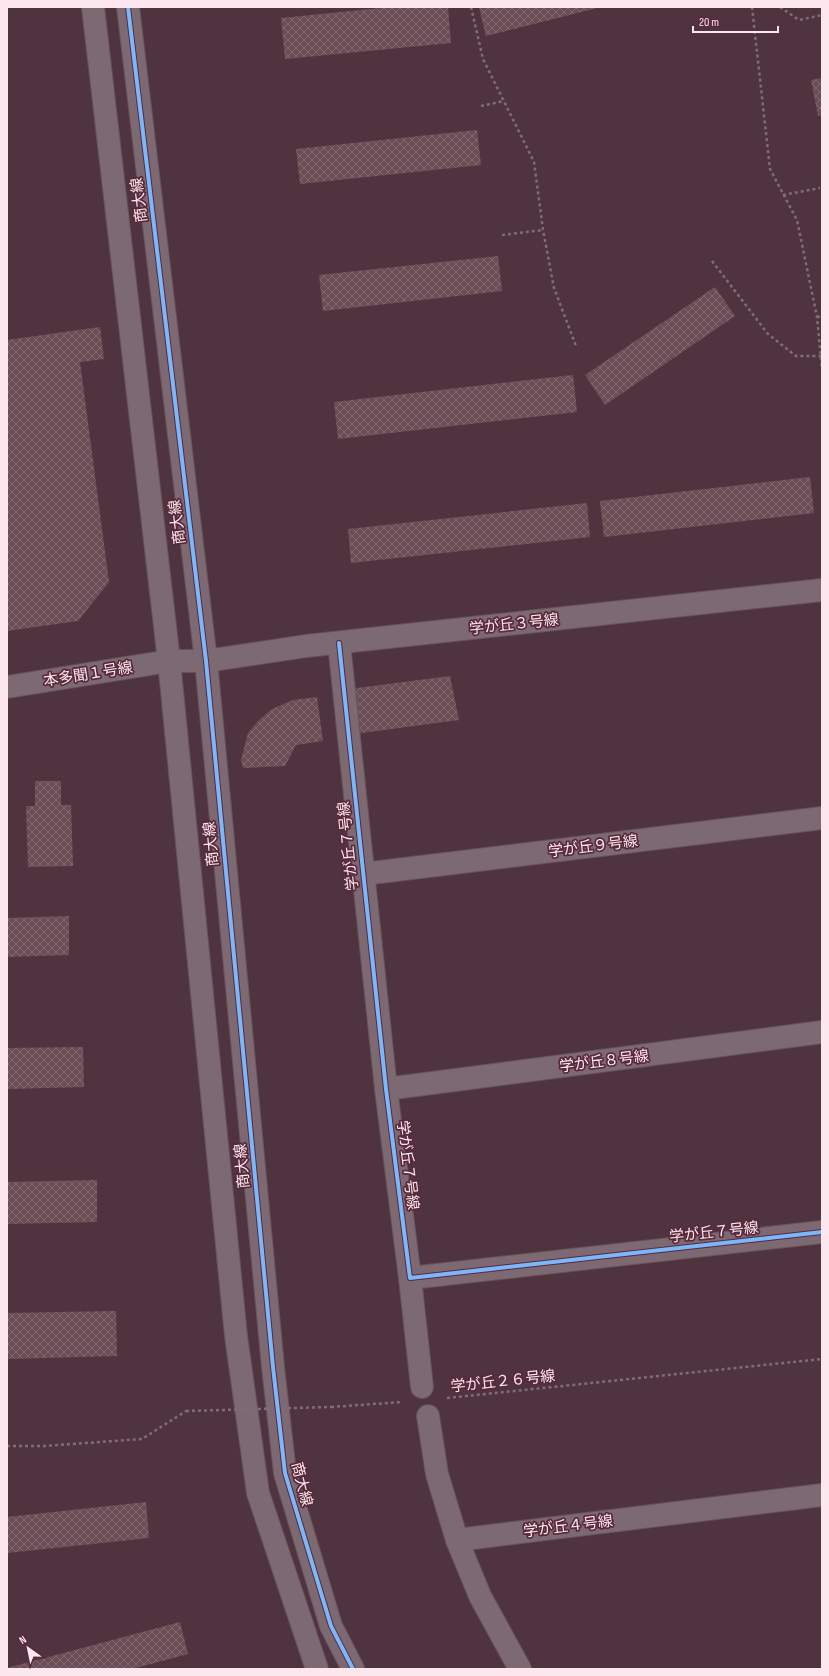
<svg xmlns="http://www.w3.org/2000/svg" width="829" height="1676" font-family="'Sofia Sans Condensed','Noto Sans JP',sans-serif">
  <style>
    .building { fill: url(#building-cross-hatch) }
    .lines { fill: none; stroke-linecap: round; stroke-linejoin: round }
    .street-casing { stroke: #67525a; stroke-width: 24 }
    .secondary-casing { stroke: #67525a; stroke-width: 24 }
    .path { stroke: #7f6d74; stroke-width: 2.5; stroke-dasharray: 3 3; stroke-linecap: butt }
    .street { stroke: #7d6971; stroke-width: 22 }
    .secondary { stroke: #7d6971; stroke-width: 22 }
    .path-bridge { stroke: #7f6d74; stroke-width: 2.5; stroke-dasharray: 3 3; stroke-linecap: butt }
    .cycleway-casing { stroke: #5a293c; stroke-width: 6 }
    .cycleway { stroke: #7ab7fb; stroke-width: 4 }
    .labels { text-anchor: middle; stroke-width: 3.5; stroke-linejoin: round; paint-order: stroke }
    .street-label { font-size: 15px; fill: #fbe7ed; stroke: #5a293c }
  </style>
  <defs>
    <pattern id="building-cross-hatch" width="8" height="8" patternUnits="userSpaceOnUse"><rect width="8" height="8" fill="#6b4e55"/><path d="M0 0l8 8M0 8l8-8" fill="none" stroke="#81686e"/></pattern>
  </defs>
  <rect width="100%" height="100%" fill="#4f343f"/>
  <g class="building">
    <path d="M391 7H448L451 43 285 59 281 18Z"/>
    <path d="M479 7H597V8L486 36Z"/>
    <path d="M822 78V115L818 116 811 80Z"/>
    <path d="M477 130 481 165 300 184 296 149Z"/>
    <path d="M498 256 502 291 323 311 319 275Z"/>
    <path d="M715 287 735 316 605 405 585 375Z"/>
    <path d="M100 327 104 359 80 362 109 582 78 621 7 631V340Z"/>
    <path d="M573 375 577 412 338 439 334 402Z"/>
    <path d="M810 477 814 513 604 537 600 501Z"/>
    <path d="M587 503 590 537 351 563 348 529Z"/>
    <path d="M450 676 459 720 354 734 349 689Z"/>
    <path d="M317 697 323 741 296 745 285 766 243 768 241 760 248 733 259 720 272 709 293 700Z"/>
    <path d="M35 781H61V805H71L73 866 28 867 26 806H35Z"/>
    <path d="M69 916V955L7 957V918Z"/>
    <path d="M83 1047 84 1087 7 1089V1048Z"/>
    <path d="M97 1180V1222L7 1224V1182Z"/>
    <path d="M116 1311 117 1356 7 1359V1313Z"/>
    <path d="M146 1502 149 1538 7 1553V1517Z"/>
    <path d="M180 1622 188 1654 132 1669H7V1668Z"/>
  </g>
  <g class="lines">
    <defs>
      <g id="street">
        <path d="M339 643 386 1089 410 1278 822 1232"/>
        <path d="M363 874 822 818"/>
        <path d="M386 1089 822 1032"/>
        <path d="M410 1278 422 1387"/>
        <path d="M428 1416 437 1474 457 1540"/>
        <path d="M520 1669 480 1596 457 1540 822 1495"/>
      </g>
      <g id="secondary">
        <path d="M93 7 169 661 236 1336 258 1493 317 1669"/>
        <path d="M128 7 206 661 273 1367 285 1473 331 1626 353 1669"/>
        <path d="M7 687 169 661H206L306 646 822 590"/>
      </g>
    </defs>
    <use href="#street" class="street-casing"/>
    <use href="#secondary" class="secondary-casing"/>
    <g class="path">
      <path d="M471 7 483 59 534 162 543 230 554 288 576 346"/>
      <path d="M752 7 770 169 797 220 817 317 822 370"/>
      <path d="M780 7 799 20 822 15"/>
      <path d="M481 106 504 101"/>
      <path d="M783 195 820 188"/>
      <path d="M502 235 543 230"/>
      <path d="M712 261 768 334 796 356H821"/>
      <path d="M817 317 822 316"/>
      <path d="M447 1398 822 1359"/>
      <path d="M331 1407 402 1402"/>
      <path d="M7 1446H44L142 1439 186 1411"/>
    </g>
    <use href="#street" class="street"/>
    <use href="#secondary" class="secondary"/>
    <path class="path-bridge" d="M186 1411 331 1407"/>
    <defs>
      <g id="cycleway">
        <path d="M128 7 206 661 273 1367 285 1473 331 1626 353 1669"/>
        <path d="M339 643 386 1089 410 1278 822 1232"/>
      </g>
    </defs>
    <use href="#cycleway" class="cycleway-casing"/>
    <use href="#cycleway" class="cycleway"/>
  </g>
  <g class="labels">
    <g class="street-label">
      <text transform="translate(139 200) rotate(-97)" y="5">商大線</text>
      <text transform="translate(177 522) rotate(-97)" y="5">商大線</text>
      <text transform="translate(514 624) rotate(-6)" y="5">学が丘３号線</text>
      <text transform="translate(88 674) rotate(-9)" y="5">本多聞１号線</text>
      <text transform="translate(211 844) rotate(-95)" y="5">商大線</text>
      <text transform="translate(348 846) rotate(-96)" y="5">学が丘７号線</text>
      <text transform="translate(593 846) rotate(-7)" y="5">学が丘９号線</text>
      <text transform="translate(604 1061) rotate(-7)" y="5">学が丘８号線</text>
      <text transform="translate(408 1165) rotate(83)" y="5">学が丘７号線</text>
      <text transform="translate(242 1166) rotate(-95)" y="5">商大線</text>
      <text transform="translate(714 1232) rotate(-6)" y="5">学が丘７号線</text>
      <text transform="translate(503 1381) rotate(-6)" y="5">学が丘２６号線</text>
      <text transform="translate(302 1484) rotate(76)" y="5">商大線</text>
      <text transform="translate(568 1526) rotate(-7)" y="5">学が丘４号線</text>
    </g>
  </g>
  <rect width="829" height="1676" fill="none" stroke="#fbe7ed" stroke-width="16"/>
  <g transform="translate(28 1648) rotate(327)" stroke="#5a293c" stroke-width="3" paint-order="stroke">
  <path d="M0-3L7 15L0 10L-7 15Z" fill="#fbe7ed"/>
  <text y="-6" font-size="11" font-weight="bold" text-anchor="middle" fill="#fbe7ed">N</text>
  </g>
  <path d="M693 26v6h85v-6" fill="none" stroke="#fbe7ed" stroke-width="2"/>
  <text x="699" y="26" font-size="12" fill="#fbe7ed" stroke="#5a293c" stroke-width="3" paint-order="stroke">20 m</text>
</svg>
